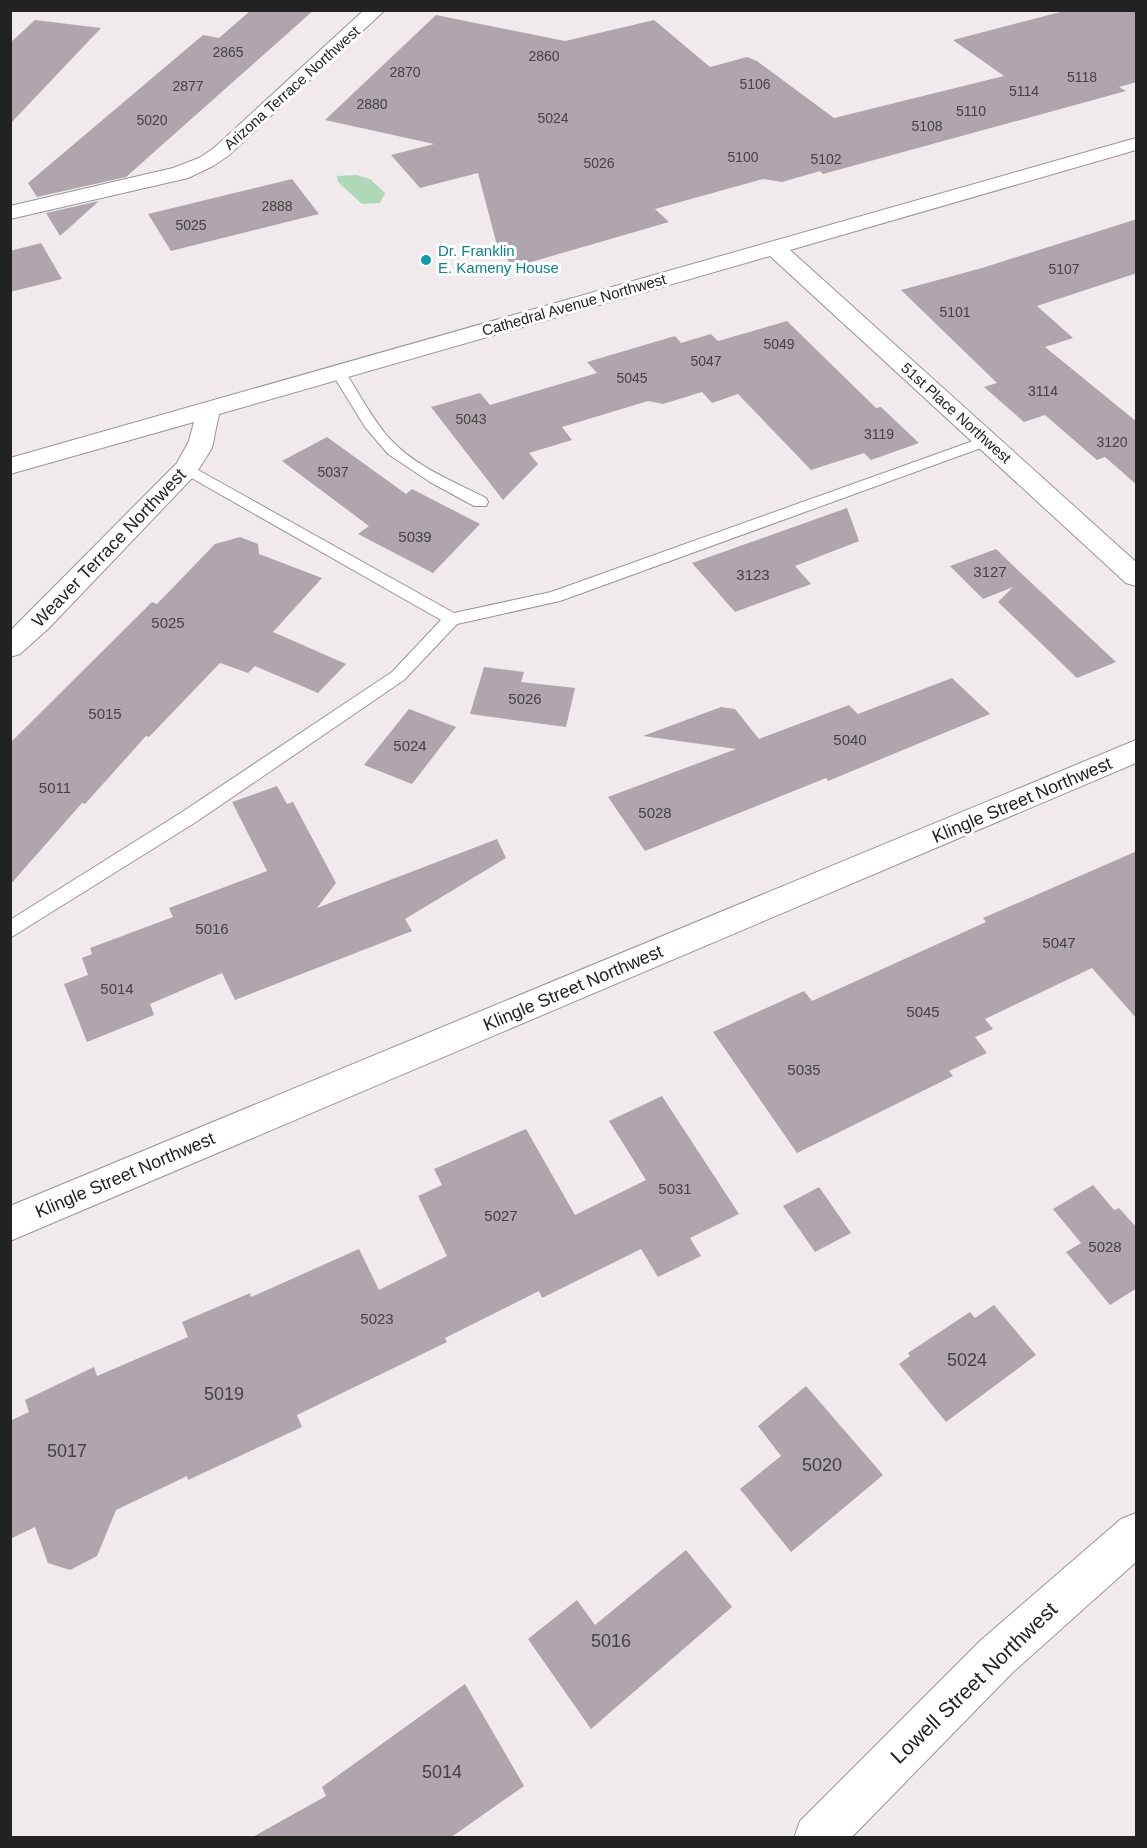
<svg xmlns="http://www.w3.org/2000/svg" width="1147" height="1848" font-family="Helvetica,sans-serif">
  <style>
    .water { fill: #afd9b6 }
    .building { fill: #afa5ac }
    .lines { fill: none; stroke-linecap: round; stroke-linejoin: round }
    .lane-casing { stroke: #969696; stroke-width: 2 }
    .street-casing { stroke: #969696; stroke-width: 2 }
    .lane { fill: #fff; fill-rule: evenodd }
    .street { fill: #fff; fill-rule: evenodd }
    .culture-dot { fill: #0f9aa8; stroke: #fff; stroke-width: 2 }
    .labels { text-anchor: middle; stroke-width: 6; stroke-linejoin: round; paint-order: stroke }
    .far-number-label { font-size: 14px; fill: #454344 }
    .far-street-label { font-size: 15px; fill: #222; stroke: #fff }
    .far-culture-label { font-size: 15px; fill: #0d838f; stroke: #fff; text-anchor: start }
    .number-label { font-size: 15px; fill: #454344 }
    .street-label { font-size: 18px; fill: #222; stroke: #fff }
    .near-number-label { font-size: 18px; fill: #454344 }
    .near-street-label { font-size: 21px; fill: #222; stroke: #fff }
  </style>
  <rect width="100%" height="100%" fill="#f1eaed"/>
  <path class="water" d="M357 175 370 179 385 193 380 203 362 204 338 182 337 176Z"/>
  <g class="building">
    <path d="M251 10H314L126 177 37 197 28 183 203 35 219 38Z"/>
    <path d="M1068 10H1137V82L1119 87 1126 91 823 174 820 171 782 182 763 179 655 209 669 222 514 267 498 249 478 173 420 188 391 155 434 144 325 120 436 15 565 41 654 20 710 67 747 57 757 61 834 118 1004 76 953 40Z"/>
    <path d="M35 20 101 28 10 124V43Z"/>
    <path d="M292 179 319 214 171 251 148 214Z"/>
    <path d="M99 201 60 236 46 213Z"/>
    <path d="M1137 219V273L1037 306 1073 338 1045 347 1137 422V485L1105 457 1097 460 1045 415 1024 422 984 387 997 383 901 290 982 268Z"/>
    <path d="M41 243 62 279 10 292V251Z"/>
    <path d="M787 321 876 408 881 407 919 443 871 460 864 453 811 470 738 394 712 403 702 392 663 404 648 401 562 427 572 440 529 453 538 464 503 500 431 407 480 393 490 405 597 373 587 362 675 336 681 343 711 334 718 341Z"/>
    <path d="M327 437 406 494 412 489 480 524 433 573 358 534 369 526 282 461Z"/>
    <path d="M847 508 859 541 795 566 811 584 735 612 692 563Z"/>
    <path d="M240 537 258 544 259 554 322 578 273 632 346 664 318 693 255 666 248 673 220 663 149 737 146 736 85 804 82 803 10 885V743L152 602 157 604 215 544Z"/>
    <path d="M996 549 1024 576 1116 662 1077 678 998 602 1013 587 983 599 950 566Z"/>
    <path d="M484 667 524 672 521 682 575 688 566 727 470 714Z"/>
    <path d="M952 678 990 714 828 781 826 778 645 851 608 797 736 749 643 736 721 707 735 709 759 739 849 705 858 714Z"/>
    <path d="M409 709 456 727 412 784 364 765Z"/>
    <path d="M277 786 287 804 293 802 336 883 317 908 497 839 506 858 405 919 412 931 235 1000 222 973 150 1004 154 1015 87 1042 64 984 88 975 82 958 92 954 90 948 173 917 169 908 267 871 232 802Z"/>
    <path d="M1137 851V1019L1092 968 985 1019 993 1029 975 1037 987 1053 949 1071 953 1076 797 1153 713 1032 804 991 812 1001 986 922 983 918Z"/>
    <path d="M662 1096 739 1214 690 1238 701 1256 658 1277 641 1249 542 1298 539 1291 445 1338 447 1342 297 1415 302 1427 188 1480 187 1476 116 1510 97 1556 70 1570 48 1563 35 1527 10 1539V1421L29 1412 25 1400 94 1367 97 1376 188 1337 182 1322 250 1293 251 1297 359 1249 379 1290 447 1256 418 1196 442 1185 434 1169 526 1129 575 1215 646 1180 609 1121Z"/>
    <path d="M1093 1185 1114 1210 1119 1208 1137 1228V1288L1110 1305 1066 1252 1081 1243 1053 1209Z"/>
    <path d="M819 1187 851 1233 815 1252 783 1206Z"/>
    <path d="M994 1305 1036 1355 946 1422 899 1364 910 1356 908 1353 970 1312 975 1318Z"/>
    <path d="M806 1386 883 1475 791 1552 740 1489 781 1456 758 1426Z"/>
    <path d="M686 1550 732 1607 591 1729 528 1639 577 1600 595 1625Z"/>
    <path d="M465 1684 524 1786 450 1838H251L326 1796 322 1787Z"/>
  </g>
  <g class="lines">
    <defs>
      <g id="lane">
        <path d="M338 368 343 369C359 392 371 418 390 439 416 467 453 481 486 498L488 502 486 506H474L430 482 388 454 365 427 331 372Z"/>
        <path d="M987 436 995 441 992 444 560 601 457 624 404 680 196 822 10 938V920L182 812 392 672 441 620 181 472 178 469 181 466H191L454 613 551 592Z"/>
      </g>
      <g id="street">
        <path d="M364 10H385L228 156 213 166 188 178 10 219V206L173 168 199 158 214 148Z"/>
        <path d="M1136 138V150L790 250 1136 562V586L1126 583 770 256 219 414 212 448 195 475 49 628 20 654 10 657V631L177 463 189 441 194 422 10 474V458Z"/>
        <path d="M1136 740V763L10 1241V1206Z"/>
        <path d="M1136 1513V1562L1012 1673 851 1838H794L800 1821 980 1641 1121 1519Z"/>
      </g>
    </defs>
    <use href="#lane" class="lane-casing"/>
    <use href="#street" class="street-casing"/>
    <use href="#lane" class="lane"/>
    <use href="#street" class="street"/>
  </g>
  <circle class="culture-dot" cx="426" cy="260" r="6"/>
  <g class="labels">
    <g class="far-number-label">
      <text x="228" y="57">2865</text>
      <text x="544" y="61">2860</text>
      <text x="405" y="77">2870</text>
      <text x="1082" y="82">5118</text>
      <text x="755" y="89">5106</text>
      <text x="188" y="91">2877</text>
      <text x="1024" y="96">5114</text>
      <text x="372" y="109">2880</text>
      <text x="971" y="116">5110</text>
      <text x="553" y="123">5024</text>
      <text x="152" y="125">5020</text>
      <text x="927" y="131">5108</text>
      <text x="743" y="162">5100</text>
      <text x="826" y="164">5102</text>
      <text x="599" y="168">5026</text>
      <text x="277" y="211">2888</text>
      <text x="191" y="230">5025</text>
      <text x="1064" y="274">5107</text>
      <text x="955" y="317">5101</text>
      <text x="779" y="349">5049</text>
      <text x="706" y="366">5047</text>
      <text x="632" y="383">5045</text>
      <text x="1043" y="396">3114</text>
      <text x="471" y="424">5043</text>
      <text x="879" y="439">3119</text>
      <text x="1112" y="447">3120</text>
      <text x="333" y="477">5037</text>
    </g>
    <g class="far-street-label">
      <text transform="translate(292 88) rotate(-42)" y="5">Arizona Terrace Northwest</text>
      <text transform="translate(574 305) rotate(-16)" y="5">Cathedral Avenue Northwest</text>
      <text transform="translate(956 413) rotate(42)" y="5">51st Place Northwest</text>
    </g>
    <g class="far-culture-label">
      <text x="438" y="256">Dr. Franklin<tspan x="438" dy="17">E. Kameny House</tspan></text>
    </g>
    <g class="number-label">
      <text x="415" y="542">5039</text>
      <text x="990" y="577">3127</text>
      <text x="753" y="580">3123</text>
      <text x="168" y="628">5025</text>
      <text x="525" y="704">5026</text>
      <text x="105" y="719">5015</text>
      <text x="850" y="745">5040</text>
      <text x="410" y="751">5024</text>
      <text x="55" y="793">5011</text>
      <text x="655" y="818">5028</text>
      <text x="212" y="934">5016</text>
      <text x="1059" y="948">5047</text>
      <text x="117" y="994">5014</text>
      <text x="923" y="1017">5045</text>
      <text x="804" y="1075">5035</text>
      <text x="675" y="1194">5031</text>
      <text x="501" y="1221">5027</text>
      <text x="1105" y="1252">5028</text>
      <text x="377" y="1324">5023</text>
    </g>
    <g class="street-label">
      <text transform="translate(109 548) rotate(-46)" y="6">Weaver Terrace Northwest</text>
      <text transform="translate(1022 800) rotate(-23)" y="6">Klingle Street Northwest</text>
      <text transform="translate(573 988) rotate(-23)" y="6">Klingle Street Northwest</text>
      <text transform="translate(125 1175) rotate(-23)" y="6">Klingle Street Northwest</text>
    </g>
    <g class="near-number-label">
      <text x="967" y="1366">5024</text>
      <text x="224" y="1400">5019</text>
      <text x="67" y="1457">5017</text>
      <text x="822" y="1471">5020</text>
      <text x="611" y="1647">5016</text>
      <text x="442" y="1778">5014</text>
    </g>
    <g class="near-street-label">
      <text transform="translate(974 1683) rotate(-44)" y="7">Lowell Street Northwest</text>
    </g>
  </g>
  <rect width="1147" height="1848" fill="none" stroke="#222222" stroke-width="24"/>
</svg>
